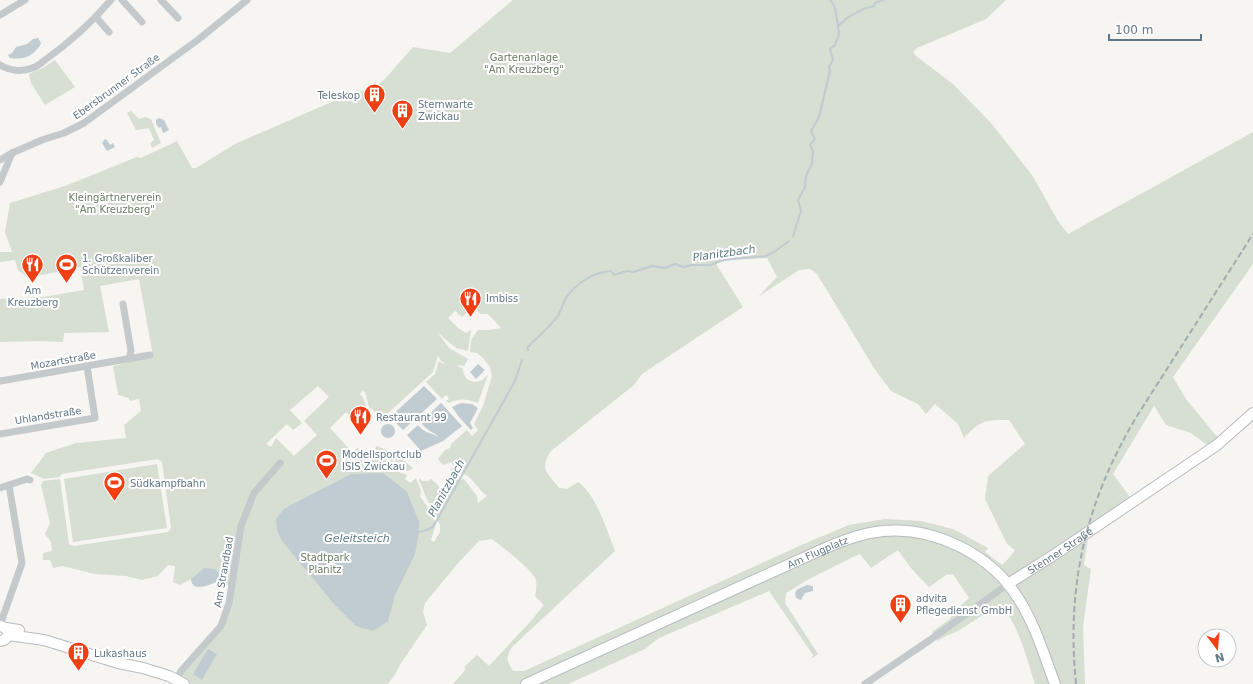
<svg xmlns="http://www.w3.org/2000/svg" width="1253" height="684" font-family="'DejaVu Sans',sans-serif">
  <style>
    .green { fill: #d7ded2; fill-rule: evenodd }
    .water { fill: #c0ccd1 }
    .lines { fill: none; stroke-linecap: round; stroke-linejoin: round }
    .stream { stroke: #c0ccd1; stroke-width: 2 }
    .secondary-casing { stroke: #b6bcc0; stroke-width: 12 }
    .street { stroke: #c4c9cb; stroke-width: 7 }
    .secondary { stroke: #fff; stroke-width: 10 }
    .rail { stroke: #a4abb0; stroke-width: 2; stroke-dasharray: 6 3; stroke-linecap: butt }
    .labels { text-anchor: middle; stroke-width: 4; stroke-linejoin: round; paint-order: stroke }
    .park-label { font-size: 10px; fill: #687c61; stroke: #fff }
    .street-label { font-size: 10px; fill: #627785; stroke: #fff }
    .poi-label { font-size: 10px; fill: #627785; stroke: #fff; text-anchor: start }
    .water-label { font-size: 11px; font-style: italic; fill: #5d7a82; stroke: #fff }
  </style>
  <rect width="100%" height="100%" fill="#f6f5f1"/>
  <g class="green">
    <path d="M513 0H1006L986 19 917 48 913 52 916 56 953 84 991 123 1032 175 1058 221 1068 234 1253 132V264L1173 377 1186 399 1218 438 1253 408V422L1225 444 1218 438 1207 445 1191 433 1166 425 1154 406 1113 474 1130 497 1090 525 1084 565 1091 569 1083 627 1085 684H1035C1026 657 1019 625 1000 604L958 631 946 636 938 641 932 632 950 619 953 613 969 598 953 574 946 575 929 587 910 567 898 550 871 568 860 554 855 556 809 579 786 593 785 603 818 654 811 659 813 655 769 591 659 638 645 649 568 684H453L466 669 464 667 477 655 489 666 530 622 544 605 535 596C536 591 537 585 536 580 532 569 502 547 492 539L479 541 459 562 425 603 423 612 427 625 401 663 396 673 388 684H178L183 672 223 627 228 617 233 588 219 581 220 575 204 568 191 579 180 585 173 582 175 566 168 565 158 576 142 580 126 576 95 574 63 566 53 568 50 560H43V553L52 551 51 542 45 534 50 523 41 485 43 481 60 479 69 544 74 546 168 532 171 528 162 462 158 459 61 474 60 477 44 479 31 473 46 453 76 443 126 438 124 425 141 411 139 399 130 401 129 398 118 395 113 366 153 356 139 279 100 286 109 332 64 333 63 342 40 341 0 342V299L43 297 84 290 80 267 28 278 18 270 15 260 0 262V252H12L5 232 10 203 65 186 137 157 141 158 177 141 192 168H196L235 144 350 94 373 88 384 80 413 47 450 53ZM767 258 777 277 758 297 799 270 810 269 817 274 874 368 891 391 918 404 926 414 935 404 958 424 964 438C981 420 984 420 1009 420L1025 444 988 476C988 484 985 491 985 499L1007 544 1015 550 1010 557 1002 565 985 552 988 548 953 529 921 521 885 519 849 525 806 543 524 671H513C507 661 505 658 512 647L615 551C607 531 596 494 578 482L567 489 559 488C547 472 539 470 551 451L634 385 642 374 743 307 716 264C732 256 750 260 767 258ZM473 307 481 314H488L501 328 489 330H478L471 340 470 352 477 353 483 358 490 367 492 376 483 406 474 424 478 430 472 436 467 430 451 444 450 448 445 450 438 459 443 465 451 462 454 466 450 470C455 471 461 472 466 475 474 480 479 490 487 496L478 503 477 496 464 479 459 480 449 477 445 481 448 485 440 489 437 484 431 479 428 481H422L420 478 419 480 426 497 440 525V532L434 542 431 540 436 524 430 511 420 496 421 491 416 478 410 483 405 479 407 475C396 471 395 471 393 459L383 453 374 452 372 450 365 453 358 448 352 452 330 428 346 412 361 427 363 415 367 409 363 397 360 394 362 391 365 392 369 407 379 415 387 414 433 372 438 356 442 362 446 363 443 364 439 361 435 374 426 382 442 399 446 395 449 398 446 401 449 403C460 398 467 399 478 403L488 375C485 377 483 380 480 381 471 384 463 378 463 369L456 365 464 366 468 359 449 348 437 332 456 348 468 351 471 330 466 333 458 328 448 318 455 311 462 317ZM318 386 329 397 304 421 317 435 294 456 276 438 271 447 266 444 287 424 293 430 302 423 290 410Z"/>
    <path d="M55 60 75 87 45 105 31 83 29 74 43 68Z"/>
    <path d="M131 111 139 119 145 117 151 119 161 143 152 148 150 143 154 140 149 128 136 130 127 113Z"/>
    <path d="M377 446 395 454 413 468 408 471 396 469 395 459 385 451H376L374 449Z"/>
    <path d="M157 464 167 528 73 542 64 479Z"/>
  </g>
  <g class="water">
    <path d="M38 38 40 41 41 44C32 57 25 60 10 58L8 55 12 53 16 47 27 44 33 39Z"/>
    <path d="M159 118 164 120 169 130 163 133 161 127 159 128 156 124V120Z"/>
    <path d="M105 139 107 140 110 145 113 143 115 147 107 151 102 143Z"/>
    <path d="M478 364 485 370 476 379 470 372Z"/>
    <path d="M424 386 437 399 403 430 390 417Z"/>
    <path d="M441 403 462 426 443 441 421 451 407 435 418 425C428 436 430 431 440 438 434 432 425 430 421 422Z"/>
    <path d="M461 403 472 404 478 408 470 423 473 428 471 430 459 417 452 407Z"/>
    <circle cx="388" cy="431" r="7"/>
    <path d="M383 473 407 492 419 522V532L415 554 395 595 388 621 373 631 356 626 334 604 282 541 277 530 276 519 284 509 291 505 351 474Z"/>
    <path d="M204 568 215 569 220 575 219 581C211 584 192 594 191 579Z"/>
    <path d="M807 585 813 586V591L805 593 801 600 796 598 795 592 798 589Z"/>
    <path d="M208 649 217 654 202 680 193 674Z"/>
  </g>
  <g class="lines">
    <g class="stream">
      <path d="M838 26C848 16 860 9 874 6L875 3 884 0"/>
      <path d="M793 236 801 211 798 200 805 187 806 176 812 163 813 151 810 145 815 139 811 131 819 117 830 71 829 67 833 60 830 49 835 45 839 34 835 7 830 0"/>
      <path d="M528 350 527 348C536 338 549 328 557 317 562 310 563 301 568 295 578 282 595 272 611 271L614 275 627 271 633 272 652 266 665 268 675 264 684 267 691 265H710L723 260 766 256 774 252 789 241"/>
      <path d="M417 532 424 531 433 527 515 381 522 360"/>
    </g>
    <defs>
      <g id="secondary">
        <path id="s1" d="M1008 584 1057 553 1217 445 1253 413"/>
        <path d="M0 626 6 628 19 630"/>
        <path d="M8 635 44 640 118 663 143 668 169 676 184 684"/>
        <path d="M0 641C7 640 10 635 6 628"/>
        <path id="s2" d="M526 684 823 549C842 541 862 533 883 531 935 526 991 555 1018 598 1035 624 1044 655 1055 684"/>
      </g>
    </defs>
    <use href="#secondary" class="secondary-casing"/>
    <g class="street">
      <path d="M122 0 142 22"/>
      <path d="M161 0 178 18"/>
      <path d="M0 15 25 0"/>
      <path d="M96 17 109 32"/>
      <path d="M0 65C10 71 22 72 32 68 37 67 41 63 45 60 69 43 92 22 111 0"/>
      <path d="M0 160 12 153"/>
      <path d="M0 182 12 153 42 140 64 133 84 123 199 39 247 0"/>
      <path d="M123 304 131 351 129 359"/>
      <path d="M0 381 150 355"/>
      <path d="M0 434 95 418 87 366"/>
      <path d="M0 488 27 479 30 480"/>
      <path d="M0 625 22 563 9 485"/>
      <path d="M177 680 181 671 221 626 229 603 241 526 254 493 280 463"/>
      <path d="M865 684 930 640 1008 584"/>
    </g>
    <use href="#secondary" class="secondary"/>
    <path class="rail" d="M1076 684C1066 585 1086 501 1137 416L1253 234"/>
  </g>
  <defs>
    <symbol id="building-pin" viewBox="-11 -11 22 30"><path d="M0 17L-7.5 6A9.5 9.5 0 1 1 7.5 6Z" fill="#f13f15" stroke="#fff"/><path d="M-4-6H4V6H1V3H-1V6H-4ZM-2.5-4.3h1.7v1.8h-1.7ZM.8-4.3h1.7v1.8H.8ZM-2.5-1h1.7V.8h-1.7ZM.8-1h1.7V.8H.8Z" fill="#fff"/></symbol>
    <symbol id="restaurant-pin" viewBox="-11 -11 22 30"><path d="M0 17L-7.5 6A9.5 9.5 0 1 1 7.5 6Z" fill="#f13f15" stroke="#fff"/><path d="M-5-6h1v4h1v-4h1v4h1v-4h1v5L-1.5 .5V6h-2V.5L-5-1ZM5-6V6H3V1.5H1.5Q1.5-4 5-6Z" fill="#fff"/></symbol>
    <symbol id="stadium-pin" viewBox="-11 -11 22 30"><path d="M0 17L-7.5 6A9.5 9.5 0 1 1 7.5 6Z" fill="#f13f15" stroke="#fff"/><path d="M0-5a6.5 5 0 1 0 0 10a6.5 5 0 1 0 0-10ZM-3.5-1.8h7v3.6h-7Z" fill="#fff"/></symbol>
  </defs>
  <g fill-rule="evenodd">
    <use href="#building-pin" x="362" y="82" width="25" height="34"/>
    <use href="#building-pin" x="390" y="98" width="25" height="34"/>
    <use href="#restaurant-pin" x="20" y="252" width="25" height="34"/>
    <use href="#stadium-pin" x="54" y="252" width="25" height="34"/>
    <use href="#restaurant-pin" x="458" y="286" width="25" height="34"/>
    <use href="#restaurant-pin" x="348" y="404" width="25" height="34"/>
    <use href="#stadium-pin" x="314" y="448" width="25" height="34"/>
    <use href="#stadium-pin" x="102" y="470" width="25" height="34"/>
    <use href="#building-pin" x="888" y="592" width="25" height="34"/>
    <use href="#building-pin" x="66" y="640" width="25" height="34"/>
  </g>
  <g class="labels">
    <g class="park-label">
      <text x="524" y="61">Gartenanlage<tspan x="524" dy="12">"Am Kreuzberg"</tspan></text>
      <text x="115" y="201">Kleingärtnerverein<tspan x="115" dy="12">"Am Kreuzberg"</tspan></text>
      <text x="325" y="561">Stadtpark<tspan x="325" dy="12">Planitz</tspan></text>
    </g>
    <g class="street-label">
      <text transform="translate(116 86) rotate(-36)" y="4">Ebersbrunner Straße</text>
      <text transform="translate(63 360) rotate(-10)" y="4">Mozartstraße</text>
      <text transform="translate(48 415) rotate(-9)" y="4">Uhlandstraße</text>
      <text dy="4" stroke="none"><textPath href="#s1" startOffset="62">Stenner Straße</textPath></text>
      <text dy="4" stroke="none"><textPath href="#s2" startOffset="320">Am Flugplatz</textPath></text>
      <text transform="translate(223 572) rotate(-80)" y="4">Am Strandbad</text>
    </g>
    <g class="poi-label">
      <text x="360" y="99" text-anchor="end">Teleskop</text>
      <text x="418" y="108">Sternwarte<tspan x="418" dy="12">Zwickau</tspan></text>
      <text x="82" y="262">1. Großkaliber<tspan x="82" dy="12">Schützenverein</tspan></text>
      <text x="33" y="294" text-anchor="middle">Am<tspan x="33" dy="12">Kreuzberg</tspan></text>
      <text x="486" y="302">Imbiss</text>
      <text x="376" y="421">Restaurant 99</text>
      <text x="342" y="458">Modellsportclub<tspan x="342" dy="12">ISIS Zwickau</tspan></text>
      <text x="130" y="487">Südkampfbahn</text>
      <text x="916" y="602">advita<tspan x="916" dy="12">Pflegedienst GmbH</tspan></text>
      <text x="94" y="657">Lukashaus</text>
    </g>
    <g class="water-label">
      <text transform="translate(724 253) rotate(-8)" y="4">Planitzbach</text>
      <text transform="translate(446 488) rotate(-61)" y="4">Planitzbach</text>
      <text x="357" y="542">Geleitsteich</text>
    </g>
  </g>
  <g transform="translate(1217 648) rotate(164)"><circle r="19" fill="#ffffff" stroke="#c0c9ce"/>
  <path d="M0-3L7 15L0 10L-7 15Z" fill="#f13f15"/>
  <text y="-6" font-size="11" font-weight="bold" text-anchor="middle" fill="#627785">N</text>
  </g>
  <path d="M1109 34v6h92v-6" fill="none" stroke="#627785" stroke-width="2"/>
  <text x="1115" y="34" font-size="12" fill="#627785" stroke="#ffffff" stroke-width="3" paint-order="stroke">100 m</text>
</svg>
